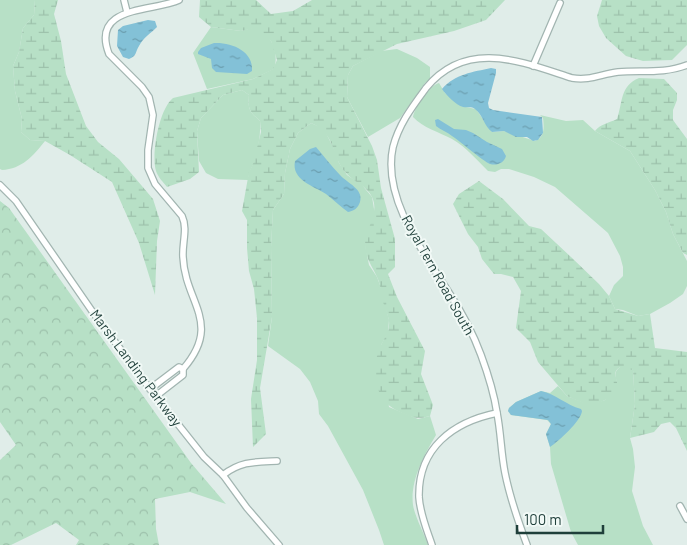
<svg xmlns="http://www.w3.org/2000/svg" width="687" height="545" font-family="Barlow,sans-serif">
  <style>
    .green { fill: #b7e0c6 }
    .forest { fill: url(#forest-crowns) }
    .wetland { fill: url(#wetland-marsh) }
    .water { fill: url(#water-ripples) }
    .lines { fill: none; stroke-linecap: round; stroke-linejoin: round }
    .minor-casing { stroke: #a2b5b1; stroke-width: 8 }
    .minor { stroke: #fff; stroke-width: 5.5 }
    .labels { text-anchor: middle; stroke-width: 4; stroke-linejoin: round; paint-order: stroke }
    .street-label { font-size: 14px; fill: #1f3f3a; stroke: #f1f9f6 }
  </style>
  <defs>
    <pattern id="forest-crowns" width="20" height="18" patternUnits="userSpaceOnUse" patternTransform="scale(1.25)"><rect width="20" height="18" fill="#b7e0c6"/><path d="M2 6a3 3 0 1 1 6 0M12 15a3 3 0 1 1 6 0" fill="none" stroke="#9dc1ab"/></pattern>
    <pattern id="wetland-marsh" width="20" height="14" patternUnits="userSpaceOnUse" patternTransform="scale(1.25)"><rect width="20" height="14" fill="#b7e0c6"/><path d="M1 5h8M5 5V1M11 12h8M15 12V8" fill="none" stroke="#9dc1ab"/></pattern>
    <pattern id="water-ripples" width="26" height="14" patternUnits="userSpaceOnUse" patternTransform="scale(1.25)"><rect width="26" height="14" fill="#83c1d7"/><path d="M2 4q2-2 4 0t4 0M15 11q2-2 4 0t4 0" fill="none" stroke="#6b9eaf"/></pattern>
  </defs>
  <rect width="100%" height="100%" fill="#e0ede9"/>
  <g class="green">
    <path d="M0 0H35L34 15 23 28 19 52 13 66 15 91 22 119 21 132 30 140 45 141C33 156 22 169 2 170L0 169Z"/>
    <path d="M211 27 241 31 256 27C260 32 268 36 271 41 276 50 277 60 274 69L253 79 207 89 193 53Z"/>
    <path d="M397 49 417 58 430 67V79L425 83 400 118 368 137 347 97 348 75 353 66 381 51Z"/>
    <path d="M439 83 445 93 461 106 476 109 492 132 504 131 535 141C545 137 544 127 543 118L540 115 566 121 583 120 595 131 630 151 655 190 666 212 673 234 687 261V286L683 294 670 303 650 314 638 316 623 310 615 309 609 296 614 285 623 276V267L620 256 608 233 555 187 534 177 509 169H501L495 172 488 171C477 160 466 147 452 139 439 132 423 128 413 117 415 107 428 86 439 83Z"/>
    <path d="M242 90 249 95C248 110 249 111 260 121 261 135 258 151 253 165 250 170 249 174 248 180L218 179 206 173 199 161 197 131 201 118 223 95Z"/>
    <path d="M311 123 324 129 336 153 339 163 347 175 362 185 372 197 375 215 365 245 369 265 377 277 381 288 389 320 388 333 381 345 389 407 418 419 430 416 436 435C424 455 410 481 413 505 415 517 424 533 428 545H384L379 530 363 490 328 426 319 414 318 401 310 382 300 369 268 346 272 317 271 247 273 210 284 194 285 173 290 149 298 133Z"/>
    <path d="M620 367H628L633 370 635 404 630 438 633 449 635 467 632 491 643 526 653 545H578L571 532 551 464 550 447 546 434 551 424 547 420 511 415 508 411 509 408 516 402 541 391 550 393 558 386 567 396 590 405 605 400 617 384C616 377 613 372 620 367Z"/>
  </g>
  <path class="forest" d="M0 201 9 208 191 463 226 504 190 492 155 499 156 529 159 545H76L79 540 56 523 11 545H0V460L16 445 0 422Z"/>
  <g class="wetland">
    <path d="M35 0H58L54 14 61 41 66 74 86 126 98 142 119 159 153 199 160 221 157 241 155 295 139 243 112 182 70 155 45 141 30 140 21 132 22 119 15 91 13 66 19 52 23 28 34 15Z"/>
    <path d="M200 0H256L271 14 293 11 312 0H505L486 20 454 31 397 44 353 66 348 75 347 97 372 146 377 160 381 188 395 239V267L388 274 397 297 425 351 421 374 433 405 430 416C416 420 411 417 398 411 373 399 370 368 381 345 385 337 390 331 389 321 388 315 385 308 383 302 381 294 381 285 377 277 372 266 365 257 365 245 365 228 380 214 372 197 367 186 354 182 347 174 330 157 338 135 311 123L298 133 290 149 285 173 284 194 273 210 271 247 272 317 260 388 266 434 253 447 251 399 257 360V318L254 289 249 271 247 248V220L242 211 249 172 253 164 261 132 260 121C249 111 248 110 249 95L242 90 223 95 201 118 197 131 199 172 190 179 167 187C163 182 158 177 156 171 151 154 159 109 173 98L253 79 273 69 277 60 271 41 262 35 256 28 241 31 211 27 199 17Z"/>
    <path d="M602 0H687V45L672 60 643 61 626 56 606 38 599 26 597 16Z"/>
    <path d="M639 78 664 79 677 93V100L673 110V120L687 139V255L683 253 673 234 666 212 655 190 630 151 595 131C600 124 609 123 617 119 623 101 620 86 639 78Z"/>
    <path d="M479 181 503 199 529 226 541 229 571 257 599 284 609 296 615 309 638 316 650 314 655 348 687 352V451L676 428 670 422 661 424 654 432 630 438 635 404 633 370 620 367C611 373 618 377 617 385 615 398 601 402 590 406L567 396 538 362 530 342 516 328 521 291 513 277 501 274H494L482 259 478 247 468 234 453 204 459 194Z"/>
  </g>
  <g class="water">
    <path d="M148 20 155 21 157 27C151 33 143 38 139 46 135 52 137 56 129 59L123 57 117 46 118 30 123 26Z"/>
    <path d="M214 43C231 42 254 51 252 71L247 74 216 72 212 68 211 59 198 54V52L201 48Z"/>
    <path d="M491 68 496 69V73L488 103 489 108 493 110 542 117 543 133 538 140 533 141 527 137H516L504 131 492 132C484 126 483 115 475 109 471 106 468 108 463 107 456 105 446 95 442 89 455 74 473 72 491 68Z"/>
    <path d="M438 119 454 129 466 130 473 133 487 142 502 149 506 156C504 163 497 166 490 164 483 161 461 142 452 136 447 132 441 130 436 126L435 120Z"/>
    <path d="M316 147C324 156 331 166 340 175 347 183 364 189 360 202 358 208 354 211 348 212 341 207 334 200 326 194 314 186 291 180 295 161L310 149Z"/>
    <path d="M541 391C556 394 566 405 581 409L582 411C581 421 559 441 550 447L546 434 551 424 548 420 511 415 508 411 509 408 516 402Z"/>
  </g>
  <g class="lines">
    <defs>
      <g id="minor">
        <path d="M124 0 127 12"/>
        <path d="M533 66 560 3"/>
        <path d="M0 185 16 201 92 311 150 389 204 457 223 475 247 508 279 545"/>
        <path d="M150 389 179 367 183 369"/>
        <path d="M156 396 183 375V369C223 323 185 303 183 257 182 243 188 229 182 216L155 184 148 168V150L153 115 149 97 142 87 109 54C90 5 153 12 179 0"/>
        <path d="M223 475C241 461 255 462 277 461"/>
        <path d="M680 506 687 519"/>
        <path d="M432 545C427 530 420 514 419 497 418 448 453 422 497 413"/>
        <path d="M527 545C518 521 510 498 505 473 501 453 501 433 497 413 494 393 488 374 481 355 473 333 461 311 448 291 423 252 382 197 393 147 399 124 412 107 426 88 467 38 522 62 572 78 590 81 601 74 618 72 641 70 664 74 687 65"/>
      </g>
    </defs>
    <use href="#minor" class="minor-casing"/>
    <use href="#minor" class="minor"/>
  </g>
  <g class="labels">
    <g class="street-label">
      <text transform="translate(438 275) rotate(61)" y="5">Royal Tern Road South</text>
      <text transform="translate(136 368) rotate(53)" y="5">Marsh Landing Parkway</text>
    </g>
  </g>
  <path d="M517 525v8h86v-8" fill="none" stroke="#1f3f3a" stroke-width="2.5"/>
  <text x="524" y="525" font-size="15" fill="#1f3f3a" stroke="#f1f9f6" stroke-width="4" paint-order="stroke">100 m</text>
</svg>
